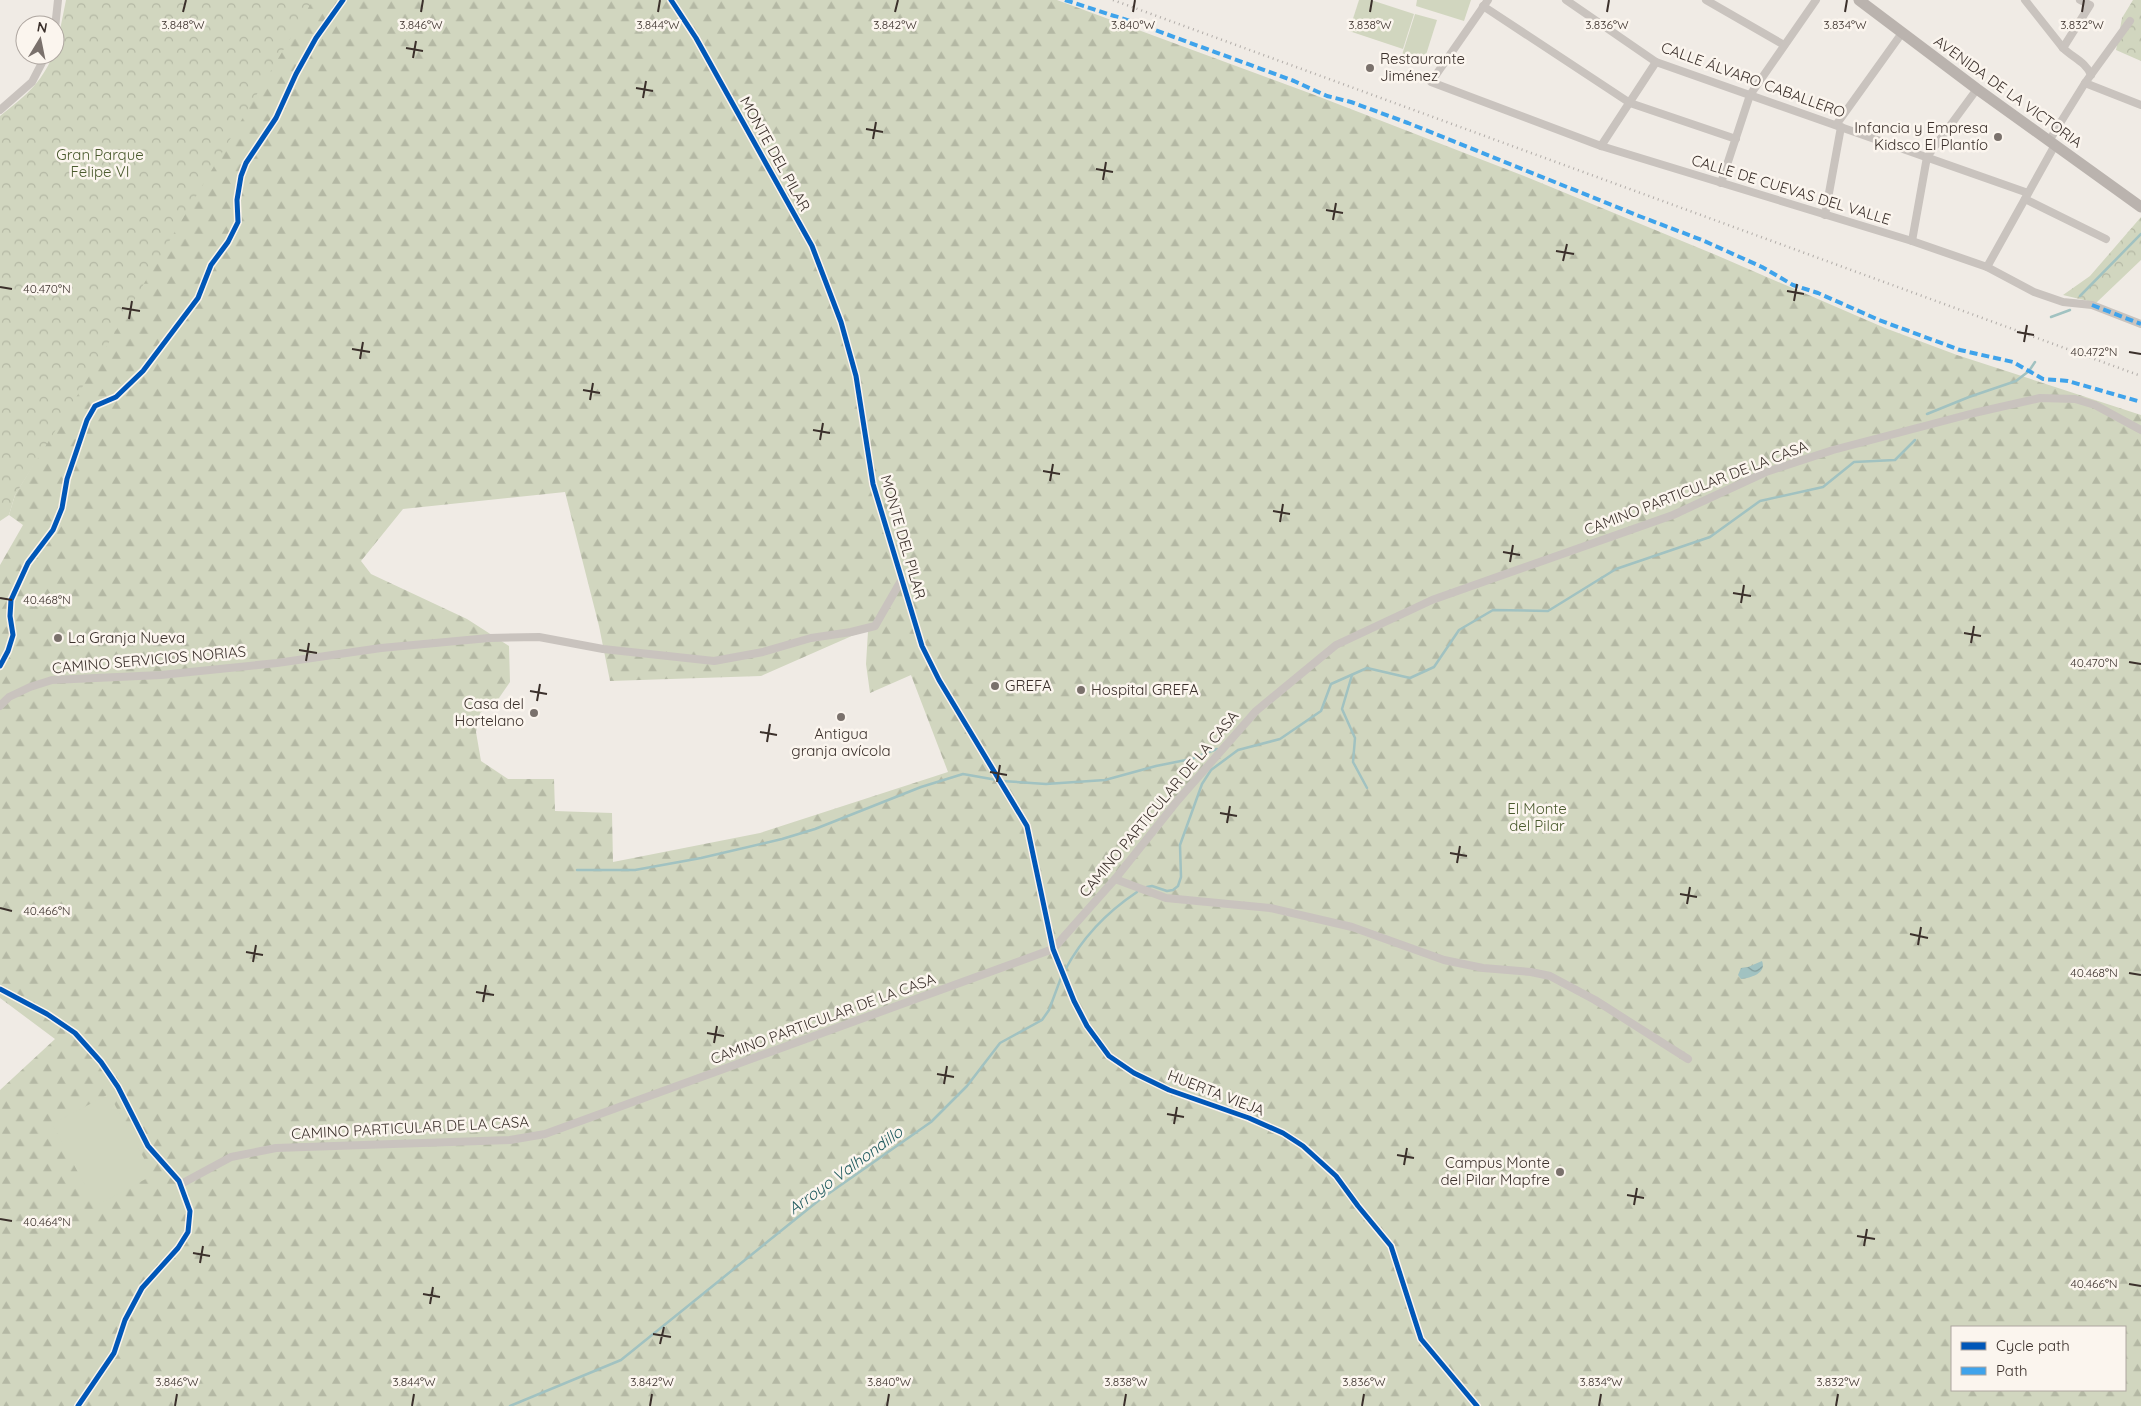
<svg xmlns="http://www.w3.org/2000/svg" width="2141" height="1406" font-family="Quicksand,sans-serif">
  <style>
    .forest { fill: url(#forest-firs); fill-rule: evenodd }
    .park { fill: url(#park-crowns) }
    .garden { fill: #d1d6bf }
    .water { fill: url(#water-waves) }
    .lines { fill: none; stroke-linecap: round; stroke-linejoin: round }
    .stream { stroke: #a1c2c1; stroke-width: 2.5 }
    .street { stroke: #c9c3be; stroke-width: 8 }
    .secondary { stroke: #bab3ae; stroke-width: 11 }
    .rail { stroke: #b1aca8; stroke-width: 2.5; stroke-dasharray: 1 4; stroke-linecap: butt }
    .quiet { stroke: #3fa3eb; stroke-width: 4; stroke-dasharray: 8 4; stroke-linecap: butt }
    .cycleway-casing { stroke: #fbf5ee; stroke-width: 8 }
    .cycleway { stroke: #0057b8; stroke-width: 5 }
    .ticks { fill: none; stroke: #3b302b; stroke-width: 2 }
    .poi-dot { fill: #7a716c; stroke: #fbf5ee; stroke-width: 2 }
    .labels { text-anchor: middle; stroke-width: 5; stroke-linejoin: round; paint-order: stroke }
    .poi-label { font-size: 15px; fill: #3b302b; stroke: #fbf5ee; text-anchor: start }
    .street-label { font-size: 15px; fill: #3b302b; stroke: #fbf5ee }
    .park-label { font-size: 15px; fill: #4a5a2e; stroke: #fbf5ee }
    .water-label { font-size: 16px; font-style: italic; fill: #1f5a5e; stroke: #fbf5ee }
    .ticks-label { font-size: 12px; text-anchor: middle; fill: #3b302b; stroke: #fbf5ee; stroke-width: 5; stroke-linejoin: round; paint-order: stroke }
  </style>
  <defs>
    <pattern id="forest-firs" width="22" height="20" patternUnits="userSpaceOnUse" patternTransform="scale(1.25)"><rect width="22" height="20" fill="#d1d6bf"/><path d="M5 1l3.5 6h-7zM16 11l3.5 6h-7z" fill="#b4b8a4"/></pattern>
    <pattern id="park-crowns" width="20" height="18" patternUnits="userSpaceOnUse" patternTransform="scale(1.25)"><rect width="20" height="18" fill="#d1d6bf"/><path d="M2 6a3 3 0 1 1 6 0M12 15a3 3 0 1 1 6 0" fill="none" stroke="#b4b8a4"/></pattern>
    <pattern id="water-waves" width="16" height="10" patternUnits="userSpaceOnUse" patternTransform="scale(1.25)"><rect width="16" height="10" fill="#a1c2c1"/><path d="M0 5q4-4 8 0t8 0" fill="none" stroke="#849e9d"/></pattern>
  </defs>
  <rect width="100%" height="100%" fill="#f0ebe5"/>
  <path class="forest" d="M312 0H1057L1312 94 1529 178 1716 255 1885 328 1957 355 2141 415V1406H0V1090L55 1039 0 998V565L23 525 9 515 15 495ZM565 492 599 626 610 681 761 676 854 635 868 631 866 664 870 693 911 675 948 772 760 833 613 862 612 813 555 811 554 779H508L481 761 476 732 480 713 499 698 510 682 509 646 467 619 371 574 361 561 403 509ZM1952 1327H2125V1390H1952Z"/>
  <g class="park">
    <path d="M66 0H313L77 396 15 495 9 515 0 521V116C24 97 41 84 53 55H55Z"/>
    <path d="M2133 0H2141V61L2116 50 2122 18Z"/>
    <path d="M2141 217V260L2096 303 2063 295 2090 276Z"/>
  </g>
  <g class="garden">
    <path d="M1359 0H1371L1414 14 1403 49 1349 31Z"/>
    <path d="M1417 0H1471L1464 21 1416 6Z"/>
    <path d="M1415 14 1437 20 1424 61 1402 55Z"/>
    <path d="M109 1094 153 1175 96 1206 52 1124Z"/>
  </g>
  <path class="water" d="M1762 961C1767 973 1751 978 1741 979L1738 975 1741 968 1748 967Z"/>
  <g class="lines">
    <g class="stream">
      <path d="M2080 296 2141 234"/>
      <path d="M2051 317 2070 310"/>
      <path d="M1927 414 1969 397 2016 381 2029 371 2035 362"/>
      <path d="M1352 675 1342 709 1355 738 1353 762 1367 788"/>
      <path d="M1002 781 1046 784 1105 780 1156 766 1191 759 1217 749"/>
      <path d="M577 870H635L701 858 782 839 815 829 921 787 963 774 997 780"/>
      <path d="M1147 887 1152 886 1167 891 1173 890 1178 886 1181 877 1180 845 1202 784 1211 770 1238 750 1280 739 1321 711 1331 684 1367 668 1410 678 1434 667 1459 630 1493 610 1548 611 1616 569 1710 537 1760 501 1823 487 1854 462 1895 460 1915 440"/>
      <path d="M1065 970C1082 938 1107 912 1137 892"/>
      <path d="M510 1406 621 1360 818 1201 931 1122 967 1086 1000 1043 1042 1020 1049 1010 1062 975"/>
    </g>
    <g class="street">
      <path d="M671 0 696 38 812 246 841 322 856 376 873 484 922 646 939 680 1027 826 1053 949 1074 1001 1087 1026 1109 1056 1134 1073 1169 1090 1249 1118 1283 1133 1303 1146 1336 1176 1358 1206 1391 1246 1421 1339 1477 1406"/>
      <path d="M1488 0 1431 82 1601 146 1912 241 1987 267 2034 292 2063 302 2092 305 2141 324"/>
      <path d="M1566 0 1656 62 2028 193"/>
      <path d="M1706 0 1784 45"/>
      <path d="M2025 0 2063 48C2073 58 2086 62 2091 75"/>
      <path d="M1483 6 1630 103 1736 139"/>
      <path d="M55 28 58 0"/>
      <path d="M2063 48 2090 5 2080 0"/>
      <path d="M2085 83 2141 105"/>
      <path d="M0 110 32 82 46 55"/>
      <path d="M1836 125 1902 33"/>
      <path d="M2049 141 2085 83 2130 21"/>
      <path d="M1601 146 1656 62"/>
      <path d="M1721 183 1750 95 1816 0"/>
      <path d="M2025 199 2106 239"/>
      <path d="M1825 215 1841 127"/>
      <path d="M1912 241 1927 157 1977 89"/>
      <path d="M1987 267 2055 145"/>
      <path d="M0 706 9 697 30 687 52 680 161 675 277 663 381 648 489 638 539 637 603 649 714 661 763 652 811 638 851 632 875 626 902 579"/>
      <path d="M1115 879 1166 898 1270 908 1352 927 1444 960 1483 968 1531 972 1550 976 1595 1000 1688 1059"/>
      <path d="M181 1184 231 1157 276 1148 510 1140 545 1134 1053 949 1115 879 1178 800 1256 711 1336 645 1432 600 1673 515 1766 472 1833 450 1974 413 2040 398 2075 399 2095 405 2141 430"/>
    </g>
    <path class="secondary" d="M1859 0 1977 89 2141 207"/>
    <path class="rail" d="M1113 0 2141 376"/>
    <g class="quiet">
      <path d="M1065 0 1136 23 1294 81 1327 96 1351 102 1408 123 1639 216 1702 240 1762 267 1793 285 1818 293 1879 320 1960 350 2013 362 2043 379 2068 381 2141 402"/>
      <path d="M2092 305 2141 324"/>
    </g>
    <defs>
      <g id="cycleway">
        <path d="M671 0 696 38 812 246 841 322 856 376 873 484 922 646 939 680 1027 826 1053 949 1074 1001 1087 1026 1109 1056 1134 1073 1169 1090 1249 1118 1283 1133 1303 1146 1336 1176 1358 1206 1391 1246 1421 1339 1477 1406"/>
        <path d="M0 666 8 651 13 635 10 616 11 600 28 563 53 530 62 508 67 479 87 420 95 406 116 397 143 371 198 298 211 265 228 242 238 222 237 200 241 176 246 163 276 118 296 74 316 38 343 0"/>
        <path d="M0 989 47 1014 75 1033 101 1062 118 1087 148 1146 179 1181 190 1211 188 1232 178 1248 142 1288 125 1320 114 1353 78 1406"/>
      </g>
    </defs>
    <use href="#cycleway" class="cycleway-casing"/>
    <use href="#cycleway" class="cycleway"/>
  </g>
  <path class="ticks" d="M183 12 186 0M421 12 423 0M658 12 660 0M895 12 898 0M1133 12 1135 0M1370 12 1372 0M1607 12 1609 0M1845 12 1847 0M2082 12 2084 0M406 48 423 51M413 58 416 41M636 88 653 91M643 98 646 81M866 129 883 132M873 139 876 122M1096 169 1113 172M1103 180 1106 162M1326 210 1343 213M1333 220 1336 203M1556 251 1574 254M1563 261 1567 244M0 287 12 289M1787 291 1804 294M1794 301 1797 284M122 308 140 311M129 319 132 301M2017 332 2034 335M2024 342 2027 325M352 349 370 352M2129 352 2141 354M360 359 363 342M583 390 600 393M590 400 593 383M813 430 830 433M820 440 823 423M1043 471 1060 474M1050 481 1053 464M1273 511 1290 514M1280 522 1283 504M1503 552 1520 555M1510 562 1513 545M1733 593 1751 596M0 598 12 600M1741 603 1744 585M1964 633 1981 636M1971 643 1974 626M299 650 317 653M306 661 309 643M2129 662 2141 664M530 691 547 694M537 701 540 684M760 732 777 735M767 742 770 724M990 772 1007 775M997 782 1000 765M1220 813 1237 816M1227 823 1230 806M1450 853 1467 856M1457 863 1460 846M1680 894 1697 897M1687 904 1690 887M0 908 12 911M1910 934 1928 938M1918 945 1921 927M246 952 263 955M253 962 256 945M2129 973 2141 975M476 992 494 995M483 1002 486 985M707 1033 724 1036M714 1043 717 1026M937 1074 954 1077M944 1084 947 1066M1167 1114 1184 1117M1174 1124 1177 1107M1397 1155 1414 1158M1404 1165 1407 1148M1627 1195 1644 1198M1634 1205 1637 1188M0 1219 12 1221M1857 1236 1875 1239M1864 1246 1867 1229M193 1253 210 1256M200 1263 203 1246M2129 1284 2141 1286M423 1294 440 1297M430 1304 433 1287M653 1334 671 1337M660 1344 664 1327M175 1406 177 1394M412 1406 414 1394M650 1406 652 1394M887 1406 889 1394M1124 1406 1126 1394M1362 1406 1364 1394M1599 1406 1601 1394M1836 1406 1838 1394"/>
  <g class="poi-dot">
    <circle cx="1370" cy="68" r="5"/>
    <circle cx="1998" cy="137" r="5"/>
    <circle cx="58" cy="638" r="5"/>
    <circle cx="995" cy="686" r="5"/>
    <circle cx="1081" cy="690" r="5"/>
    <circle cx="534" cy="713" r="5"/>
    <circle cx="841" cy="717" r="5"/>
    <circle cx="1560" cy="1172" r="5"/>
  </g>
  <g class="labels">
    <g class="poi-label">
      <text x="1380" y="64">Restaurante<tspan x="1380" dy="17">Jiménez</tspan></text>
      <text x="1988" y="133" text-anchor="end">Infancia y Empresa<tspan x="1988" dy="17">Kidsco El Plantío</tspan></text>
      <text x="68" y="643">La Granja Nueva</text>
      <text x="1005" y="691">GREFA</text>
      <text x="1091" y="695">Hospital GREFA</text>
      <text x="524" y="709" text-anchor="end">Casa del<tspan x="524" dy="17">Hortelano</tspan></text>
      <text x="841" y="739" text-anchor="middle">Antigua<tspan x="841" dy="17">granja avícola</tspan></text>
      <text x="1550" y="1168" text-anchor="end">Campus Monte<tspan x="1550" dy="17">del Pilar Mapfre</tspan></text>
    </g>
    <g class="street-label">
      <text transform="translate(1753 80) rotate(20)" y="5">CALLE ÁLVARO CABALLERO</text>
      <text transform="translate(2008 92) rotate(36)" y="5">AVENIDA DE LA VICTORIA</text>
      <text transform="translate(775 154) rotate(61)" y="5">MONTE DEL PILAR</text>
      <text transform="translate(1791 190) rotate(17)" y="5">CALLE DE CUEVAS DEL VALLE</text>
      <text transform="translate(1696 488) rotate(-21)" y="5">CAMINO PARTICULAR DE LA CASA</text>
      <text transform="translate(903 537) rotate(74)" y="5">MONTE DEL PILAR</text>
      <text transform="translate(149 660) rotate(-5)" y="5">CAMINO SERVICIOS NORIAS</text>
      <text transform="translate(1159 804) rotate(-50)" y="5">CAMINO PARTICULAR DE LA CASA</text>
      <text transform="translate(823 1019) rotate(-20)" y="5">CAMINO PARTICULAR DE LA CASA</text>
      <text transform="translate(1216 1093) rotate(21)" y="5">HUERTA VIEJA</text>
      <text transform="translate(410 1128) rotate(-3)" y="5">CAMINO PARTICULAR DE LA CASA</text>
    </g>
    <g class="park-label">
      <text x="100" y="160">Gran Parque<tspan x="100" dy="17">Felipe VI</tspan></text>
      <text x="1537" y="814">El Monte<tspan x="1537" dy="17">del Pilar</tspan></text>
    </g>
    <g class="water-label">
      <text transform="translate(845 1170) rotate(-36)" y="6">Arroyo Valhondillo</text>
    </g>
  </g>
  <g class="ticks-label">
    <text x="183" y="29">3.848°W</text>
    <text x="421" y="29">3.846°W</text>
    <text x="658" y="29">3.844°W</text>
    <text x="895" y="29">3.842°W</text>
    <text x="1133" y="29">3.840°W</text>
    <text x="1370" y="29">3.838°W</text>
    <text x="1607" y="29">3.836°W</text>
    <text x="2082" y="29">3.832°W</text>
    <text x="1845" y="29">3.834°W</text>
    <text x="47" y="293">40.470°N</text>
    <text x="2094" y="356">40.472°N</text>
    <text x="47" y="604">40.468°N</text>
    <text x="2094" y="667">40.470°N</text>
    <text x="47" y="915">40.466°N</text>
    <text x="2094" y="977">40.468°N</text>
    <text x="47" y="1226">40.464°N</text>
    <text x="2094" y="1288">40.466°N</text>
    <text x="177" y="1386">3.846°W</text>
    <text x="414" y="1386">3.844°W</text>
    <text x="652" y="1386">3.842°W</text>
    <text x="889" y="1386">3.840°W</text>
    <text x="1126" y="1386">3.838°W</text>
    <text x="1364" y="1386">3.836°W</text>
    <text x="1601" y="1386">3.834°W</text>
    <text x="1838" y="1386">3.832°W</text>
  </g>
  <rect x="1951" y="1326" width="175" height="65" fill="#fbf5ee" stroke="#aea6a0"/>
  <rect x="1961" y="1342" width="25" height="8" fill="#0057b8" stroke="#aea6a0"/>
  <text x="1996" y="1351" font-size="15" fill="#3b302b">Cycle path</text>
  <rect x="1961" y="1367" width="25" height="8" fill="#3fa3eb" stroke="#aea6a0"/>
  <text x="1996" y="1376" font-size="15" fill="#3b302b">Path</text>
  <g transform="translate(40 40) rotate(10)"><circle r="24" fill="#fbf5ee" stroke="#aea6a0"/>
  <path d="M0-4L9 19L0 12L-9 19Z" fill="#7a716c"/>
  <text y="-8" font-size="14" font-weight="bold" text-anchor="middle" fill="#3b302b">N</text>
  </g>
</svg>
